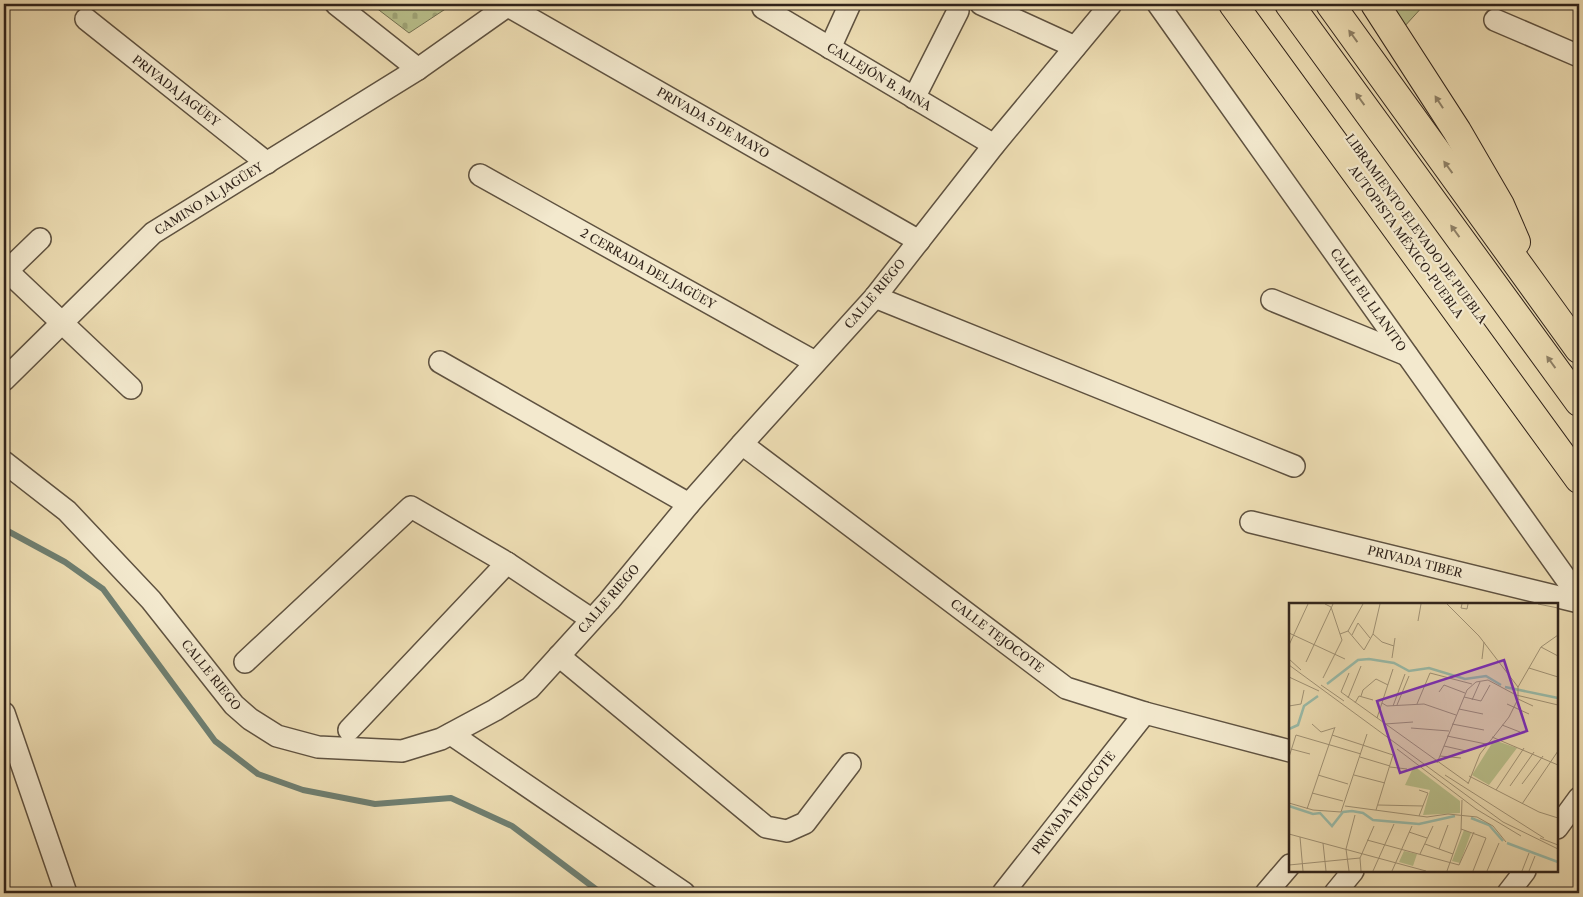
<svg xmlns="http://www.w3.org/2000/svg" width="1583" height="897" font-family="'Libre Caslon Text',serif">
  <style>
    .cemetery { fill: url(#cemetery-stones); stroke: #747253 }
    .pitch { fill: #b9c08c; stroke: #747253 }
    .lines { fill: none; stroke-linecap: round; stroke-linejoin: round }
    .stream { stroke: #6f7f71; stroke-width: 6 }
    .minor-casing { stroke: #5f5240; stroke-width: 24 }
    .motorway-casing { stroke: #30231a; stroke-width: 30 }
    .minor { stroke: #f3e9ce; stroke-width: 21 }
    .motorway { stroke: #edddb3; stroke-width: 28 }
    .oneway { fill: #8e8066 }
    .labels { text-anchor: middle; stroke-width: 4.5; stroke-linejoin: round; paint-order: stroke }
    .street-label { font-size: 12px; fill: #30231a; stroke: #f3e9ce }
    .inset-river { fill: none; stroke: #99bcab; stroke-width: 2.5 }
    .inset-road { fill: none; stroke: #a19376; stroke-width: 1 }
    .view { fill: #7b2cbf; fill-opacity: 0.15; stroke: #7b2cbf; stroke-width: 2.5 }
    .inset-edge { fill: none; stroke: #30231a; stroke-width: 2.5 }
  </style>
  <defs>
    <pattern id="cemetery-stones" width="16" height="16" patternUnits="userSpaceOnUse" patternTransform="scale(1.25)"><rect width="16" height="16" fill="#b9c08c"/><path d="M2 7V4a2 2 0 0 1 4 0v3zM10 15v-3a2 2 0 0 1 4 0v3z" fill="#9fa578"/></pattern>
  </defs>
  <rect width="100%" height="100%" fill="#edddb3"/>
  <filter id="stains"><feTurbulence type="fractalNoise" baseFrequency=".004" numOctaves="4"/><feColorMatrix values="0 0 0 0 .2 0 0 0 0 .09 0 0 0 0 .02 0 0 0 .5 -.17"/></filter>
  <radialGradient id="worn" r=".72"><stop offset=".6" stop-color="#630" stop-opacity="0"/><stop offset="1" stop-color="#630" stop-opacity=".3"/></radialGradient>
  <path class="cemetery" d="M371 4H453L409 33Z"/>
  <path class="pitch" d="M1386 4H1425L1403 28Z"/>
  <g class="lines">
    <path class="stream" d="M4 529 65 562 103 589 215 741 258 774 303 790 375 804 451 798 512 826 601 893"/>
    <defs>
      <g id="minor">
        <path d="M336 4 418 69"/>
        <path d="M981 4 1075 47"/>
        <path d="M1158 4 1579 597"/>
        <path d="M508 6 919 241"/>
        <path d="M763 8 994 145"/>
        <path d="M86 19 267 163"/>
        <path d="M1495 20 1579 56"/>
        <path d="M830 48 850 4"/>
        <path d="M914 98 958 11"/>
        <path d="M480 175 815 362"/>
        <path d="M4 268 131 388"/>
        <path d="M7 271 40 239"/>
        <path d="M875 297 1294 466"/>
        <path d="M1272 300 1407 355"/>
        <path d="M440 362 689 504"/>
        <path d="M4 380 153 233 418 69 510 4"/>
        <path d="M742 444 1066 688 1145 713 1290 751"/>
        <path d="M4 462 67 511 151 600 234 705 250 719 277 736 318 747 402 751 441 739 495 710 530 688 609 601 689 504 742 444 875 297 994 145 1111 4"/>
        <path d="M1251 522 1579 602"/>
        <path d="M559 656 766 827 787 831 805 823 850 764"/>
        <path d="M245 662 411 507 507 563 591 619"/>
        <path d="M4 713 66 893"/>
        <path d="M349 730 507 563"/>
        <path d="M451 734 684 893"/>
        <path d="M1557 828 1579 798"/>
        <path d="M1003 893 1145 713"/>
        <path d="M1266 893 1290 865"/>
        <path d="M1335 893 1353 871"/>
        <path d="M1508 893 1525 871"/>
      </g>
      <g id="motorway">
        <path d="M1233 4 1579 479"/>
        <path d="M1289 4 1579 402"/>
        <path d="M1330 4 1579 349"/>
        <path d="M1375 4 1457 131 1500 205 1516 242"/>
      </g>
    </defs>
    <use href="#minor" class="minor-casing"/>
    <use href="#motorway" class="motorway-casing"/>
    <use href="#minor" class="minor"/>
    <use href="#motorway" class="motorway"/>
  </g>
  <defs><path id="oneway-solid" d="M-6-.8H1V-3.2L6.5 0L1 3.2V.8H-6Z" transform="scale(1.25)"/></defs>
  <g class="oneway">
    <use href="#oneway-solid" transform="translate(1353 36) rotate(-126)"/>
    <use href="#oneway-solid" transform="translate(1360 99) rotate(-126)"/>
    <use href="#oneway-solid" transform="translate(1439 102) rotate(-123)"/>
    <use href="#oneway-solid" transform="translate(1448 167) rotate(-126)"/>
    <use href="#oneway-solid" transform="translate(1455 231) rotate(-126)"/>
    <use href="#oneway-solid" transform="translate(1551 362) rotate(-126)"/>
  </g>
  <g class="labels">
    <g class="street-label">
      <text transform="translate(879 77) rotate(31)" y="4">CALLEJÓN B. MINA</text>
      <text transform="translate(176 91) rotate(38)" y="4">PRIVADA JAGÜEY</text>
      <text transform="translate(713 123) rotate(30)" y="4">PRIVADA 5 DE MAYO</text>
      <text transform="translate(209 199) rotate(-32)" y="4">CAMINO AL JAGÜEY</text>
      <text transform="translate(1416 229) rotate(54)" y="4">LIBRAMIENTO ELEVADO DE PUEBLA</text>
      <text transform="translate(1406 242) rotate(54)" y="4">AUTOPISTA MÉXICO-PUEBLA</text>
      <text transform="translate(648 269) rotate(29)" y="4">2 CERRADA DEL JAGÜEY</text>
      <text transform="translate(875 294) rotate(-50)" y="4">CALLE RIEGO</text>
      <text transform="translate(1368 300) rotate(55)" y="4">CALLE EL LLANITO</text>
      <text transform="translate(1415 562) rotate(14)" y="4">PRIVADA TIBER</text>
      <text transform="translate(609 599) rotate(-49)" y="4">CALLE RIEGO</text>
      <text transform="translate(997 636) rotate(37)" y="4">CALLE TEJOCOTE</text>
      <text transform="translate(211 675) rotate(51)" y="4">CALLE RIEGO</text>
      <text transform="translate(1074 803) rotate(-52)" y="4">PRIVADA TEJOCOTE</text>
    </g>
  </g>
  <g transform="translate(1289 603)">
    <rect width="269" height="269" fill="#edddb3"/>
    <path d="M205 137 228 145 200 182 183 172Z" fill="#b9c08c"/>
    <path d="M175 227 182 230 171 260 163 258ZM115 248 128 251 124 263 110 259Z" fill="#b9c08c"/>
    <path d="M125 163 171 198V210L134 212 141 187 116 182Z" fill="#b9c08c"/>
    <path class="inset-river" d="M38 81 69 57 80 56 105 60 120 68 140 65 176 76 197 73 212 82M216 84 269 95M0 126 9 122 15 103 29 93M0 203 24 211 31 210 43 223 54 209 63 208 74 210 84 217 130 221 166 213M182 215 200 222 214 238M218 240 269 259"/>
    <path class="inset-road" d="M158 1 190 33 229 84M173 1 172 5 178 6 179 1M249 1 269 5M129 18 132 1M59 28 75 47 84 31 91 1M0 30 56 56M51 31 59 28 74 1M84 31 93 39 105 43M63 32 69 20 81 35M0 42 19 1M252 44 269 53M103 55 106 35M0 56 12 67M193 56 195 39M17 59 44 1M0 62 214 219 269 246M240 65 269 74M60 70 52 89 179 180M0 74 30 88M34 75 53 37 42 4 36 1M32 82 55 98M229 84 252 44 269 32M150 89 155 82 176 90M72 93 74 87 87 76 99 82M175 94 192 98 201 82M59 95 72 63M229 96 244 103M183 97 191 79M66 100 70 93 84 97M93 100 98 103 135 101 167 112M128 101 141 70 183 81M218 101 240 111M108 102 120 73M0 103 12 101 15 87M104 103 116 71M170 106 194 111M88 115 104 66M23 121 32 129 45 125M96 121 124 119M163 121 195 127M213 122 231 129M122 125 160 128M43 132 104 152 87 207M158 133 197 141M203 134 269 162M155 143 177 148M2 146 21 151M108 146 187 206 232 233M151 153 172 155M0 154 7 132 72 151M71 154 101 163M148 160 178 87 187 79 199 77 227 92 269 102M101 164 118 166M29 172 59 181M65 172 96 180M156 172 255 235M180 173 250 209 269 215M179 181 191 151 220 114 229 96V84M233 181 254 153M221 183 245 149M130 187 139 190 130 213M207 187 235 145M23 190 54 198M0 200 24 207 52 209 78 131M233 201 269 148M89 202 134 203M56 203 138 214 159 211 188 214 204 223 217 239M18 206 46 124M172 226 197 235 184 268M120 229 138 235M0 231 137 268M11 234 14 268M251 235 269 242M78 237 170 262 185 229M34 240 37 268M136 241 164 251M150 246 159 222M131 251 144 223M0 262 71 255M60 268 57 246 66 212M72 268 71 255 85 223M84 268 105 221M103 268 123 223M158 268 172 228 173 197M198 268 210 240M233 268 240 250M240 268 246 253"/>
    <path class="view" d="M215 57 238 128 111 170 88 98Z"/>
    <rect width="269" height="269" class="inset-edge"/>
  </g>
  <rect width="1583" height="897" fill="none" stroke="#edddb3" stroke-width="20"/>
  <rect x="5" y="5" width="1573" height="887" fill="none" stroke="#30231a" stroke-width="2.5"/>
  <rect x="10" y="10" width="1563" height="877" fill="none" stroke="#30231a"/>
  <rect width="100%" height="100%" filter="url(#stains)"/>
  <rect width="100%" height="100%" fill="url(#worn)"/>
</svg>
